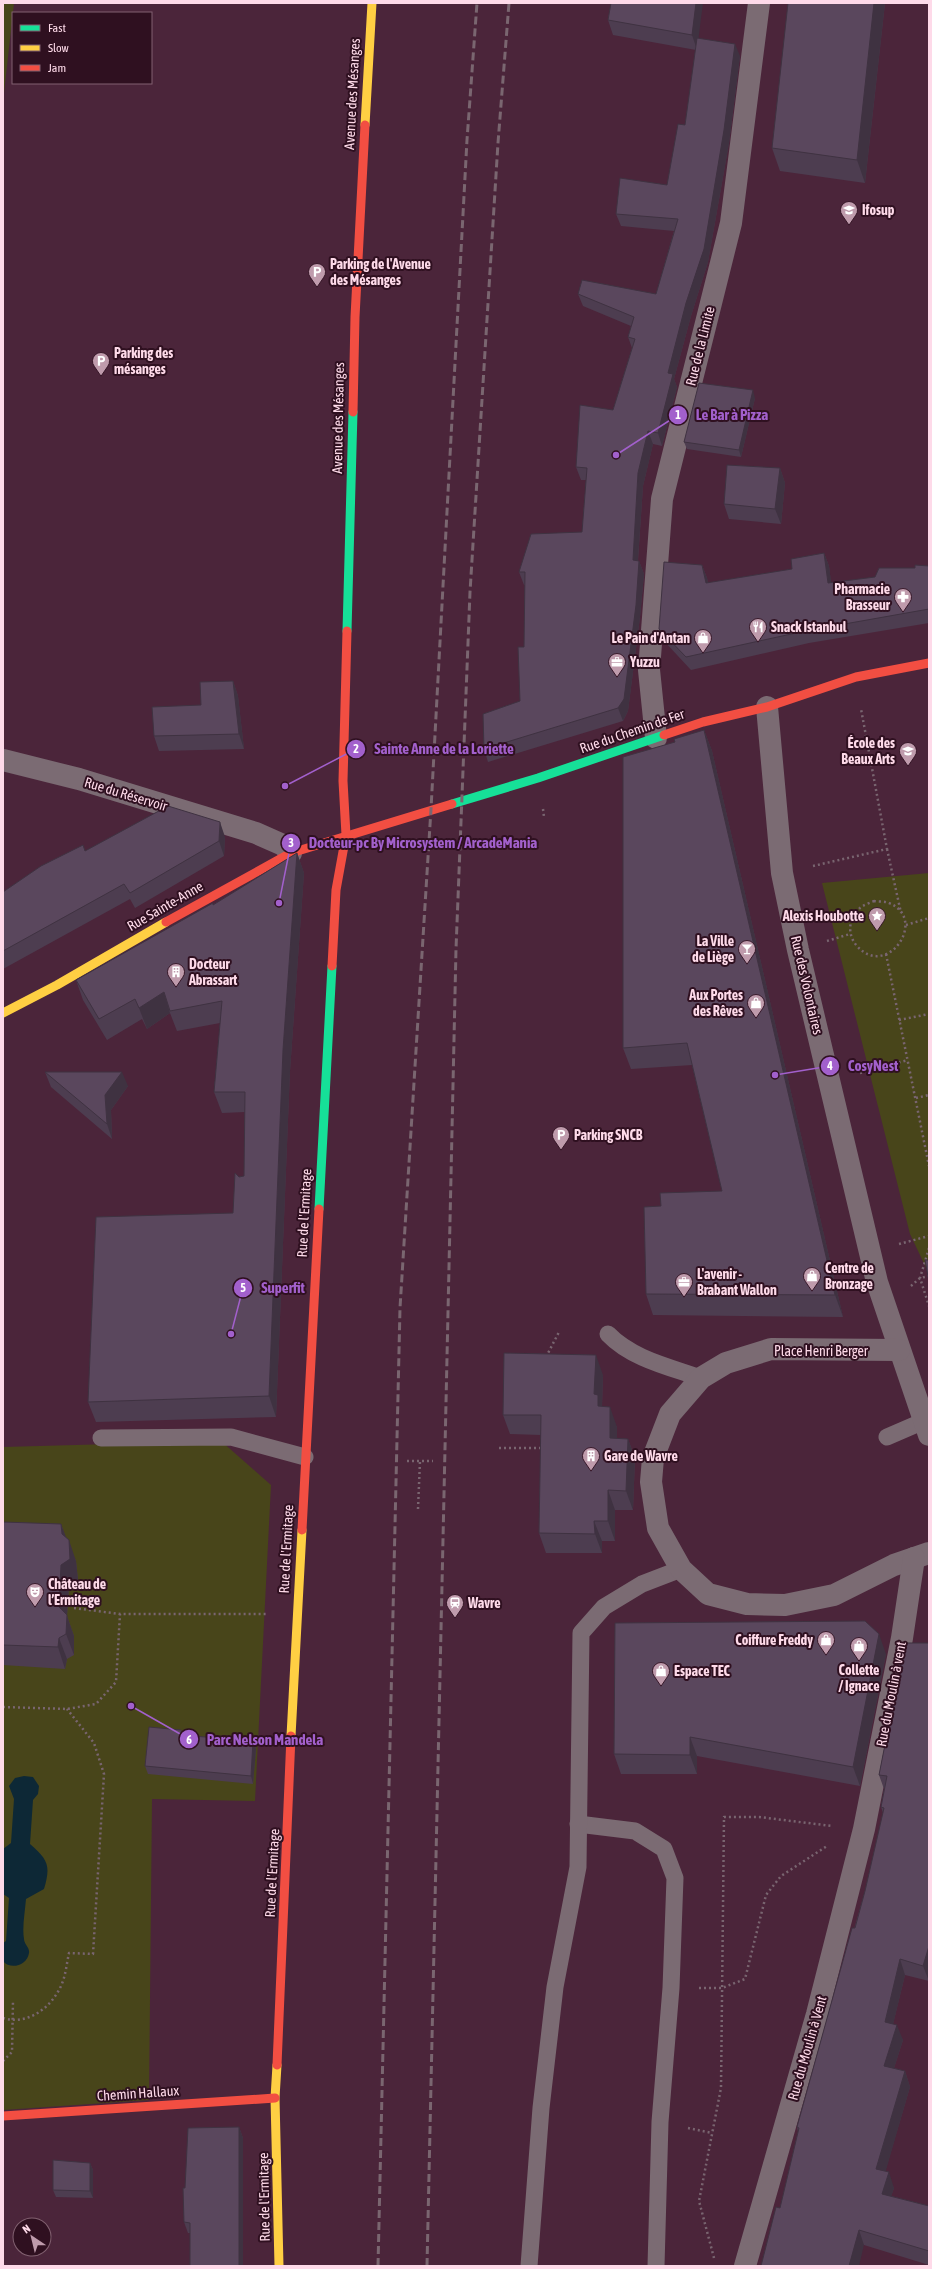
<svg xmlns="http://www.w3.org/2000/svg" width="932" height="2269" font-family="'Asap Condensed',sans-serif">
  <style>
    .green { fill: #48451a }
    .water { fill: #0d2836 }
    .lines { fill: none; stroke-linecap: round; stroke-linejoin: round }
    .path { stroke: #796570; stroke-width: 2.5; stroke-dasharray: 2 3; stroke-linecap: butt }
    .lane { stroke: #7b6b73; stroke-width: 17 }
    .street { stroke: #7b6b73; stroke-width: 22 }
    .fast { stroke: #16e098; stroke-width: 9 }
    .slow { stroke: #ffcf43; stroke-width: 9 }
    .jam { stroke: #f24e42; stroke-width: 9 }
    .rail { stroke: #7a6670; stroke-width: 3; stroke-dasharray: 8 4; stroke-linecap: butt }
    .wall { fill: #4d3d50 }
    .shaded-wall { fill: #3f3241 }
    .building { fill: #5a475d; stroke: #3f3241 }
    .labels { text-anchor: middle; stroke-width: 4; stroke-linejoin: round; paint-order: stroke }
    .street-label { font-size: 14px; fill: #fedae9; stroke: #2f1020 }
    .poi-label { font-size: 14px; font-weight: bold; fill: #fedae9; stroke: #2f1020; text-anchor: start }
    .leader { fill: none; stroke: #a260cc; stroke-width: 1.5 }
    .callout-dot { fill: #a260cc; stroke: #2f1020; stroke-width: 1.5 }
    .mark-label { font-size: 12px; text-anchor: middle; font-weight: bold; fill: #fff }
    .callout-label { font-size: 15px; text-anchor: middle; font-weight: bold; fill: #a260cc; stroke: #2f1020; stroke-width: 4; stroke-linejoin: round; paint-order: stroke }
  </style>
  <rect width="100%" height="100%" fill="#4b253a"/>
  <g class="green">
    <path d="M3 3H14L3 102Z"/>
    <path d="M929 873V1274L910 1234 822 883Z"/>
    <path d="M221 1441 271 1485 255 1801 152 1799 149 2100 3 2110V1447Z"/>
  </g>
  <path class="water" d="M24 1776 33 1777 39 1786 38 1794 33 1800 30 1844C48 1860 51 1865 44 1889L26 1899C25 1912 22 1927 24 1939 24 1944 30 1948 29 1953 27 1966 10 1970 3 1961V1943L6 1941 9 1898 3 1894V1849L11 1843 14 1799 9 1786 15 1778Z"/>
  <g class="lines">
    <g class="path">
      <path d="M543 809 544 817"/>
      <path d="M887 849 901 913"/>
      <path d="M813 866 887 849 861 709"/>
      <path d="M874 901C878 902 884 901 889 903 929 919 887 980 857 946 847 935 848 918 860 908 863 905 870 903 874 901Z"/>
      <path d="M906 925 929 918"/>
      <path d="M827 941 850 934"/>
      <path d="M886 954 929 1166"/>
      <path d="M899 1020 929 1014"/>
      <path d="M860 1073 908 1060"/>
      <path d="M916 1098 929 1095"/>
      <path d="M899 1244 929 1236"/>
      <path d="M929 1248 920 1278 929 1306"/>
      <path d="M911 1286 920 1278 929 1276"/>
      <path d="M546 1357 559 1332"/>
      <path d="M499 1448H542"/>
      <path d="M407 1461H433"/>
      <path d="M418 1509 420 1461"/>
      <path d="M74 1608 120 1614H267"/>
      <path d="M3 1707 67 1709 96 1704 116 1682 120 1614"/>
      <path d="M699 1988H722L745 1979 766 1895 781 1876 827 1846"/>
      <path d="M3 2018C29 2026 54 2006 63 1981 66 1972 67 1962 69 1953L93 1954 104 1774 94 1743 67 1709"/>
      <path d="M3 2061 12 2052 13 2001"/>
      <path d="M688 2128 712 2133"/>
      <path d="M714 2258 699 2201 721 2088 724 1817H759L832 1826"/>
    </g>
    <g class="lane">
      <path d="M608 1334C632 1359 670 1367 701 1378"/>
      <path d="M887 1437 924 1421"/>
      <path d="M101 1438 231 1437 305 1457"/>
      <path d="M578 1824 635 1831 664 1849 675 1878 671 1988 660 2122 656 2266"/>
      <path d="M529 2266 541 2108 555 1987 578 1867 581 1633 604 1607 642 1584 681 1569"/>
    </g>
    <g class="street">
      <path d="M767 707 782 873 798 950 877 1282 929 1435"/>
      <path d="M656 738 649 670 662 499 731 223 759 3"/>
      <path d="M3 760 79 779 256 833 283 845 291 853"/>
      <path d="M899 1350 771 1349 726 1363 701 1378 670 1414 653 1458 651 1482 658 1528 681 1569 708 1594 747 1604 785 1605 834 1595 894 1565 929 1553"/>
      <path d="M745 2266 817 2014 864 1829 902 1638 914 1558"/>
    </g>
    <g class="fast">
      <path d="M347 631 353 412"/>
      <path d="M452 804 538 778 664 735"/>
      <path d="M319 1209 332 966"/>
    </g>
    <g class="slow">
      <path d="M365 125 372 3"/>
      <path d="M3 1013 57 985 166 922"/>
      <path d="M291 1736 302 1530"/>
      <path d="M277 2065 275 2098 279 2266"/>
    </g>
    <g class="jam">
      <path d="M353 412 355 317 365 125"/>
      <path d="M664 735 703 722 767 707 856 677 929 663"/>
      <path d="M166 922 291 853 452 804"/>
      <path d="M332 966 336 890 346 835 343 781 347 631"/>
      <path d="M302 1530 319 1209"/>
      <path d="M277 2065 291 1736"/>
      <path d="M3 2116 275 2098"/>
    </g>
    <g class="rail">
      <path d="M378 2266 400 1308 431 809 467 140 477 3"/>
      <path d="M427 2266 456 949 470 592 498 143 509 3"/>
    </g>
  </g>
  <g class="wall">
    <path d="M611 3 699 38 740 56 729 143 708 262 691 316 674 379 677 387 662 446 653 444 643 486 638 561H639L644 574 640 617 628 711 623 721 488 762 484 749 520 701 524 647 525 585H524L519 572 582 532 586 480H581L576 467 613 410 632 348 628 337 631 326 583 306 578 294H656L674 231 621 226 616 214 667 185 685 125 696 50 613 35 608 20Z"/>
    <path d="M885 3 865 183 780 171 772 148Z"/>
    <path d="M755 398 741 457 687 449 684 442Z"/>
    <path d="M780 468 785 483 781 524 729 519 724 504Z"/>
    <path d="M824 553 829 566 831 583 875 577 915 568 929 566V623L809 643 691 670 664 641 659 629 702 565 707 578 708 583 792 569Z"/>
    <path d="M233 681 238 696 244 749 159 751 154 736 201 705Z"/>
    <path d="M704 730 712 751 843 1317 653 1315 646 1294 661 1206 722 1191 692 1065 631 1069 623 1048 675 742Z"/>
    <path d="M225 837 224 856 135 908 130 899 3 969V892L85 851Z"/>
    <path d="M297 853 304 873 290 1071 276 1417 96 1422 88 1402 233 1213 239 1177 244 1176 245 1112 222 1113 214 1092 220 1023 177 1031 170 1013 147 1029 142 1019 107 1040 83 1000 76 980 214 904Z"/>
    <path d="M45 1072 128 1086 111 1110 112 1139 51 1087Z"/>
    <path d="M603 1375 602 1407 617 1427V1438L628 1439 635 1458 633 1510H615V1541H602V1553H546L539 1533 541 1435 510 1434 503 1415Z"/>
    <path d="M3 1522 61 1524 66 1538 76 1561 78 1580 69 1586 67 1616 74 1636V1655L67 1659 65 1669 3 1665Z"/>
    <path d="M905 1643 929 1981 905 1975 893 2024 903 2040 894 2068 905 2071 910 2087 885 2172 894 2188 891 2196 929 2206V2265L864 2245 780 2208 798 2132 797 2127 865 1891 883 1813 881 1807 884 1789 879 1775Z"/>
    <path d="M886 1654 860 1786 697 1756V1774H621L614 1754Z"/>
    <path d="M253 1741 256 1749 253 1784 148 1774 145 1766Z"/>
    <path d="M239 2127 243 2138 190 2233H188L184 2222 185 2188Z"/>
    <path d="M90 2163 93 2170V2198L56 2197 53 2190Z"/>
  </g>
  <g class="shaded-wall">
    <path d="M696 3H703L697 50 692 35Z"/>
    <path d="M874 3H885L865 183 857 160Z"/>
    <path d="M735 44 740 56 729 143 708 262 691 316 674 379 677 387 662 446 658 433 668 373Z"/>
    <path d="M753 390 755 398 741 457 739 450Z"/>
    <path d="M648 431 653 444 643 486 637 573 633 560 638 473Z"/>
    <path d="M780 468 785 483 781 524 775 509Z"/>
    <path d="M824 553 829 566 833 596 828 583Z"/>
    <path d="M639 561 644 574 640 617 628 711 623 721 618 708Z"/>
    <path d="M702 565 707 578 711 596 706 583Z"/>
    <path d="M233 681 238 696 244 749 239 734Z"/>
    <path d="M704 730 712 751 843 1317 835 1295Z"/>
    <path d="M220 822 225 837 224 856 219 841Z"/>
    <path d="M297 853 304 873 290 1071 276 1417 269 1396 283 1050Z"/>
    <path d="M164 992 170 1013 147 1029 139 1008Z"/>
    <path d="M122 1072 128 1086 111 1110 112 1139 107 1124 105 1095Z"/>
    <path d="M596 1355 603 1375 602 1406 605 1414 598 1406 594 1394Z"/>
    <path d="M610 1407 617 1427V1458L610 1438Z"/>
    <path d="M628 1439 635 1458 633 1510 626 1491Z"/>
    <path d="M608 1490 615 1510V1541L608 1521Z"/>
    <path d="M594 1521 602 1541V1553L595 1534Z"/>
    <path d="M61 1524 69 1545 62 1534Z"/>
    <path d="M69 1540 76 1561 78 1580 69 1586 67 1616 74 1636V1655L66 1634 59 1607 61 1565Z"/>
    <path d="M879 1634 886 1654 860 1786 853 1767Z"/>
    <path d="M59 1638 67 1659 65 1669 58 1647Z"/>
    <path d="M690 1737 697 1756V1774L690 1755Z"/>
    <path d="M253 1741 256 1749 253 1784 251 1776Z"/>
    <path d="M929 1946V1981L923 1966Z"/>
    <path d="M900 1959 905 1975 890 2037 885 2022Z"/>
    <path d="M897 2025 903 2040 890 2081 884 2066Z"/>
    <path d="M905 2071 910 2087 882 2184 876 2169Z"/>
    <path d="M239 2127 243 2138V2266H239Z"/>
    <path d="M90 2163 93 2170V2198L90 2191Z"/>
    <path d="M889 2172 894 2188 887 2209 882 2194Z"/>
    <path d="M859 2230 864 2245 859 2266H849Z"/>
  </g>
  <g class="building">
    <path d="M611 3H696L692 35 608 20Z"/>
    <path d="M788 3H874L857 160 772 148Z"/>
    <path d="M697 38 735 44 724 130 704 249 686 303 668 373 673 374 658 433 648 431 638 473 633 560 639 561 636 605 624 699 618 708 484 749 483 714 520 701 518 647H524L525 572H519L531 534 582 532 587 468 576 467 580 405 613 410 635 339 628 337 634 317 578 294 582 280 656 294 678 219 616 214 620 178 667 185 678 124 685 125Z"/>
    <path d="M699 383 753 390 739 450 684 442Z"/>
    <path d="M727 465 780 468 775 509 724 504Z"/>
    <path d="M824 553 828 583 875 577 879 568H915V565L929 566V609L805 631 686 657 659 629 664 562 702 565 706 583 792 569 791 559Z"/>
    <path d="M233 681 239 734 154 736 152 707 201 705 200 682Z"/>
    <path d="M704 730 835 1295 646 1294 644 1207 661 1206 660 1193 722 1191 687 1043 623 1048V757L675 742 674 739Z"/>
    <path d="M168 806 220 822 219 841 130 893 124 884 3 951V892L41 866 83 845 85 851Z"/>
    <path d="M297 853 283 1050 269 1396 88 1402 96 1217 233 1213 235 1173 239 1177 244 1176 245 1092H214L222 1001 170 1011 164 992 139 1008 135 999 99 1019 76 980 213 903V905Z"/>
    <path d="M45 1072H122L105 1095 107 1124Z"/>
    <path d="M925 1260H929V1282Z"/>
    <path d="M504 1353 596 1355 594 1394 598 1395V1406L610 1407V1438L628 1439 626 1491 608 1490V1521H594L595 1534 539 1533 541 1415H503Z"/>
    <path d="M3 1522 61 1524 62 1534 69 1540 70 1559 61 1565 59 1607 67 1615 66 1634 59 1638 58 1647 3 1645Z"/>
    <path d="M865 1621 879 1634 853 1767 690 1737V1755L614 1754 615 1623Z"/>
    <path d="M905 1643H929V1946L923 1966 900 1959 885 2022 897 2025 884 2066 905 2071 876 2169 889 2172 882 2194 929 2206V2251L859 2230 849 2266H761L776 2207 780 2208 799 2128 797 2127 852 1928H855L865 1891 884 1808 881 1807 887 1776 879 1775Z"/>
    <path d="M149 1727 181 1730V1735L253 1741 251 1776 145 1766Z"/>
    <path d="M239 2127V2266H190V2223L184 2222 183 2188H185L188 2128Z"/>
    <path d="M53 2160 90 2163V2191L53 2190Z"/>
  </g>
  <defs>
    <symbol id="university-pin" viewBox="-11 -11 22 30"><path d="M0 17L-7.5 6A9.5 9.5 0 1 1 7.5 6Z" fill="#bf9bac" stroke="#2f1020"/><path d="M0-5L7-2L0 1L-7-2ZM-4 1L0 2.5L4 1V4Q0 6-4 4Z" fill="#fff"/></symbol>
    <symbol id="parking-pin" viewBox="-11 -11 22 30"><path d="M0 17L-7.5 6A9.5 9.5 0 1 1 7.5 6Z" fill="#bf9bac" stroke="#2f1020"/><path d="M-3.5-5.5H1a3.5 3.5 0 0 1 0 7H-1V5.5H-3.5ZM-1-3.4V-.6H.8a1.4 1.4 0 0 0 0-2.8Z" fill="#fff"/></symbol>
    <symbol id="pharmacy-pin" viewBox="-11 -11 22 30"><path d="M0 17L-7.5 6A9.5 9.5 0 1 1 7.5 6Z" fill="#bf9bac" stroke="#2f1020"/><path d="M-2-6h4v4h4v4h-4v4h-4v-4h-4v-4h4Z" fill="#fff"/></symbol>
    <symbol id="restaurant-pin" viewBox="-11 -11 22 30"><path d="M0 17L-7.5 6A9.5 9.5 0 1 1 7.5 6Z" fill="#bf9bac" stroke="#2f1020"/><path d="M-5-6h1v4h1v-4h1v4h1v-4h1v5L-1.5 .5V6h-2V.5L-5-1ZM5-6V6H3V1.5H1.5Q1.5-4 5-6Z" fill="#fff"/></symbol>
    <symbol id="shop-pin" viewBox="-11 -11 22 30"><path d="M0 17L-7.5 6A9.5 9.5 0 1 1 7.5 6Z" fill="#bf9bac" stroke="#2f1020"/><path d="M-5-2.5h2.3a2.7 3.5 0 0 1 5.4 0H5L5.5 6h-11ZM-1.5-2.5h3a1.5 2.3 0 0 0-3 0Z" fill="#fff"/></symbol>
    <symbol id="office-pin" viewBox="-11 -11 22 30"><path d="M0 17L-7.5 6A9.5 9.5 0 1 1 7.5 6Z" fill="#bf9bac" stroke="#2f1020"/><path d="M-6-3h4V-5.5h4V-3h4V5H-6ZM-1-4.5V-3h2v-1.5ZM-6 0V1H6V0Z" fill="#fff"/></symbol>
    <symbol id="school-pin" viewBox="-11 -11 22 30"><path d="M0 17L-7.5 6A9.5 9.5 0 1 1 7.5 6Z" fill="#bf9bac" stroke="#2f1020"/><path d="M0-5L7-2L0 1L-7-2ZM-4 1L0 2.5L4 1V4Q0 6-4 4Z" fill="#fff"/></symbol>
    <symbol id="sight-pin" viewBox="-11 -11 22 30"><path d="M0 17L-7.5 6A9.5 9.5 0 1 1 7.5 6Z" fill="#bf9bac" stroke="#2f1020"/><path d="M0-6L1.8-2.2L6-1.7L2.9 1.2L3.7 5.4L0 3.3L-3.7 5.4L-2.9 1.2L-6-1.7L-1.8-2.2Z" fill="#fff"/></symbol>
    <symbol id="bar-pin" viewBox="-11 -11 22 30"><path d="M0 17L-7.5 6A9.5 9.5 0 1 1 7.5 6Z" fill="#bf9bac" stroke="#2f1020"/><path d="M-6-5H6L.8 .8V4.5H3.5V6h-7V4.5H-.8V.8Z" fill="#fff"/></symbol>
    <symbol id="building-pin" viewBox="-11 -11 22 30"><path d="M0 17L-7.5 6A9.5 9.5 0 1 1 7.5 6Z" fill="#bf9bac" stroke="#2f1020"/><path d="M-4-6H4V6H1V3H-1V6H-4ZM-2.5-4.3h1.7v1.8h-1.7ZM.8-4.3h1.7v1.8H.8ZM-2.5-1h1.7V.8h-1.7ZM.8-1h1.7V.8H.8Z" fill="#fff"/></symbol>
    <symbol id="theatre-pin" viewBox="-11 -11 22 30"><path d="M0 17L-7.5 6A9.5 9.5 0 1 1 7.5 6Z" fill="#bf9bac" stroke="#2f1020"/><path d="M-5-5.5Q0-4 5-5.5V0Q5 5 0 6Q-5 5-5 0ZM-3.3-2.5H-1v1.5H-3.3ZM1-2.5H3.3v1.5H1ZM-2.8 1Q0 5.5 2.8 1Z" fill="#fff"/></symbol>
    <symbol id="station-pin" viewBox="-11 -11 22 30"><path d="M0 17L-7.5 6A9.5 9.5 0 1 1 7.5 6Z" fill="#bf9bac" stroke="#2f1020"/><path d="M-3-6H3Q5-6 5-4V2Q5 4 3 4L4.5 6H3L1.5 4h-3L-3 6H-4.5L-3 4Q-5 4-5 2V-4Q-5-6-3-6ZM-3.5-4v3h7v-3ZM-3.5 1v1.5H-2V1ZM2 1v1.5H3.5V1Z" fill="#fff"/></symbol>
  </defs>
  <g fill-rule="evenodd">
    <use href="#university-pin" x="839" y="200" width="20" height="27"/>
    <use href="#parking-pin" x="307" y="262" width="20" height="27"/>
    <use href="#parking-pin" x="91" y="351" width="20" height="27"/>
    <use href="#pharmacy-pin" x="893" y="587" width="20" height="27"/>
    <use href="#restaurant-pin" x="748" y="617" width="20" height="27"/>
    <use href="#shop-pin" x="693" y="628" width="20" height="27"/>
    <use href="#office-pin" x="607" y="652" width="20" height="27"/>
    <use href="#school-pin" x="898" y="741" width="20" height="27"/>
    <use href="#sight-pin" x="867" y="906" width="20" height="27"/>
    <use href="#bar-pin" x="737" y="939" width="20" height="27"/>
    <use href="#building-pin" x="166" y="962" width="20" height="27"/>
    <use href="#shop-pin" x="746" y="993" width="20" height="27"/>
    <use href="#parking-pin" x="551" y="1125" width="20" height="27"/>
    <use href="#shop-pin" x="802" y="1266" width="20" height="27"/>
    <use href="#office-pin" x="674" y="1272" width="20" height="27"/>
    <use href="#building-pin" x="581" y="1446" width="20" height="27"/>
    <use href="#theatre-pin" x="25" y="1582" width="20" height="27"/>
    <use href="#station-pin" x="445" y="1593" width="20" height="27"/>
    <use href="#shop-pin" x="816" y="1630" width="20" height="27"/>
    <use href="#shop-pin" x="849" y="1636" width="20" height="27"/>
    <use href="#shop-pin" x="651" y="1661" width="20" height="27"/>
  </g>
  <g class="labels">
    <g class="street-label">
      <text transform="translate(352 94) rotate(-87)" y="5">Avenue des Mésanges</text>
      <text transform="translate(700 346) rotate(-76)" y="5">Rue de la Limite</text>
      <text transform="translate(338 418) rotate(-89)" y="5">Avenue des Mésanges</text>
      <text transform="translate(632 731) rotate(-19)" y="5">Rue du Chemin de Fer</text>
      <text transform="translate(126 794) rotate(17)" y="5">Rue du Réservoir</text>
      <text transform="translate(165 906) rotate(-30)" y="5">Rue Sainte-Anne</text>
      <text transform="translate(807 985) rotate(77)" y="5">Rue des Volontaires</text>
      <text transform="translate(304 1213) rotate(-87)" y="5">Rue de l'Ermitage</text>
      <text x="821" y="1356">Place Henri Berger</text>
      <text transform="translate(286 1549) rotate(-87)" y="5">Rue de l'Ermitage</text>
      <text transform="translate(891 1694) rotate(-79)" y="5">Rue du Moulin à vent</text>
      <text transform="translate(272 1873) rotate(-87)" y="5">Rue de l'Ermitage</text>
      <text transform="translate(807 2048) rotate(-74)" y="5">Rue du Moulin à Vent</text>
      <text transform="translate(138 2093) rotate(-4)" y="5">Chemin Hallaux</text>
      <text transform="translate(264 2197) rotate(-91)" y="5">Rue de l'Ermitage</text>
    </g>
    <g class="poi-label">
      <text x="862" y="215">Ifosup</text>
      <text x="330" y="269">Parking de l'Avenue<tspan x="330" dy="16">des Mésanges</tspan></text>
      <text x="114" y="358">Parking des<tspan x="114" dy="16">mésanges</tspan></text>
      <text x="890" y="594" text-anchor="end">Pharmacie<tspan x="890" dy="16">Brasseur</tspan></text>
      <text x="771" y="632">Snack Istanbul</text>
      <text x="690" y="643" text-anchor="end">Le Pain d'Antan</text>
      <text x="630" y="667">Yuzzu</text>
      <text x="895" y="748" text-anchor="end">École des<tspan x="895" dy="16">Beaux Arts</tspan></text>
      <text x="864" y="921" text-anchor="end">Alexis Houbotte</text>
      <text x="734" y="946" text-anchor="end">La Ville<tspan x="734" dy="16">de Liège</tspan></text>
      <text x="189" y="969">Docteur<tspan x="189" dy="16">Abrassart</tspan></text>
      <text x="743" y="1000" text-anchor="end">Aux Portes<tspan x="743" dy="16">des Rêves</tspan></text>
      <text x="574" y="1140">Parking SNCB</text>
      <text x="825" y="1273">Centre de<tspan x="825" dy="16">Bronzage</tspan></text>
      <text x="697" y="1279">L'avenir -<tspan x="697" dy="16">Brabant Wallon</tspan></text>
      <text x="604" y="1461">Gare de Wavre</text>
      <text x="48" y="1589">Château de<tspan x="48" dy="16">l’Ermitage</tspan></text>
      <text x="468" y="1608">Wavre</text>
      <text x="813" y="1645" text-anchor="end">Coiffure Freddy</text>
      <text x="859" y="1675" text-anchor="middle">Collette<tspan x="859" dy="16">/ Ignace</tspan></text>
      <text x="674" y="1676">Espace TEC</text>
    </g>
  </g>
  <path class="leader" d="M616 455L678 415M285 786L356 749M279 903L291 843M775 1075L830 1066M231 1334L243 1288M131 1706L189 1739"/>
  <g class="callout-dot">
    <circle cx="616" cy="455" r="4"/>
    <circle cx="285" cy="786" r="4"/>
    <circle cx="279" cy="903" r="4"/>
    <circle cx="775" cy="1075" r="4"/>
    <circle cx="231" cy="1334" r="4"/>
    <circle cx="131" cy="1706" r="4"/>
    <circle cx="678" cy="415" r="10"/>
    <circle cx="356" cy="749" r="10"/>
    <circle cx="291" cy="843" r="10"/>
    <circle cx="830" cy="1066" r="10"/>
    <circle cx="243" cy="1288" r="10"/>
    <circle cx="189" cy="1739" r="10"/>
  </g>
  <g class="mark-label">
    <text x="678" y="419">1</text>
    <text x="356" y="753">2</text>
    <text x="291" y="847">3</text>
    <text x="830" y="1070">4</text>
    <text x="243" y="1292">5</text>
    <text x="189" y="1744">6</text>
  </g>
  <g class="callout-label">
    <text x="732" y="420">Le Bar à Pizza</text>
    <text x="444" y="754">Sainte Anne de la Loriette</text>
    <text x="423" y="848">Docteur-pc By Microsystem / ArcadeMania</text>
    <text x="873" y="1071">CosyNest</text>
    <text x="283" y="1293">Superfit</text>
    <text x="265" y="1745">Parc Nelson Mandela</text>
  </g>
  <rect width="932" height="2269" fill="none" stroke="#fedae9" stroke-width="8"/>
  <rect x="12" y="12" width="140" height="72" fill="#2f1020" stroke="#826170"/>
  <rect x="20" y="25" width="20" height="6" fill="#16e098" stroke="#826170"/>
  <text x="48" y="32" font-size="12" fill="#fedae9">Fast</text>
  <rect x="20" y="45" width="20" height="6" fill="#ffcf43" stroke="#826170"/>
  <text x="48" y="52" font-size="12" fill="#fedae9">Slow</text>
  <rect x="20" y="65" width="20" height="6" fill="#f24e42" stroke="#826170"/>
  <text x="48" y="72" font-size="12" fill="#fedae9">Jam</text>
  <g transform="translate(32 2237) rotate(325)"><circle r="19" fill="#2f1020" stroke="#826170"/>
  <path d="M0-3L7 15L0 10L-7 15Z" fill="#bf9bac"/>
  <text y="-6" font-size="11" font-weight="bold" text-anchor="middle" fill="#fedae9">N</text>
  </g>
</svg>
